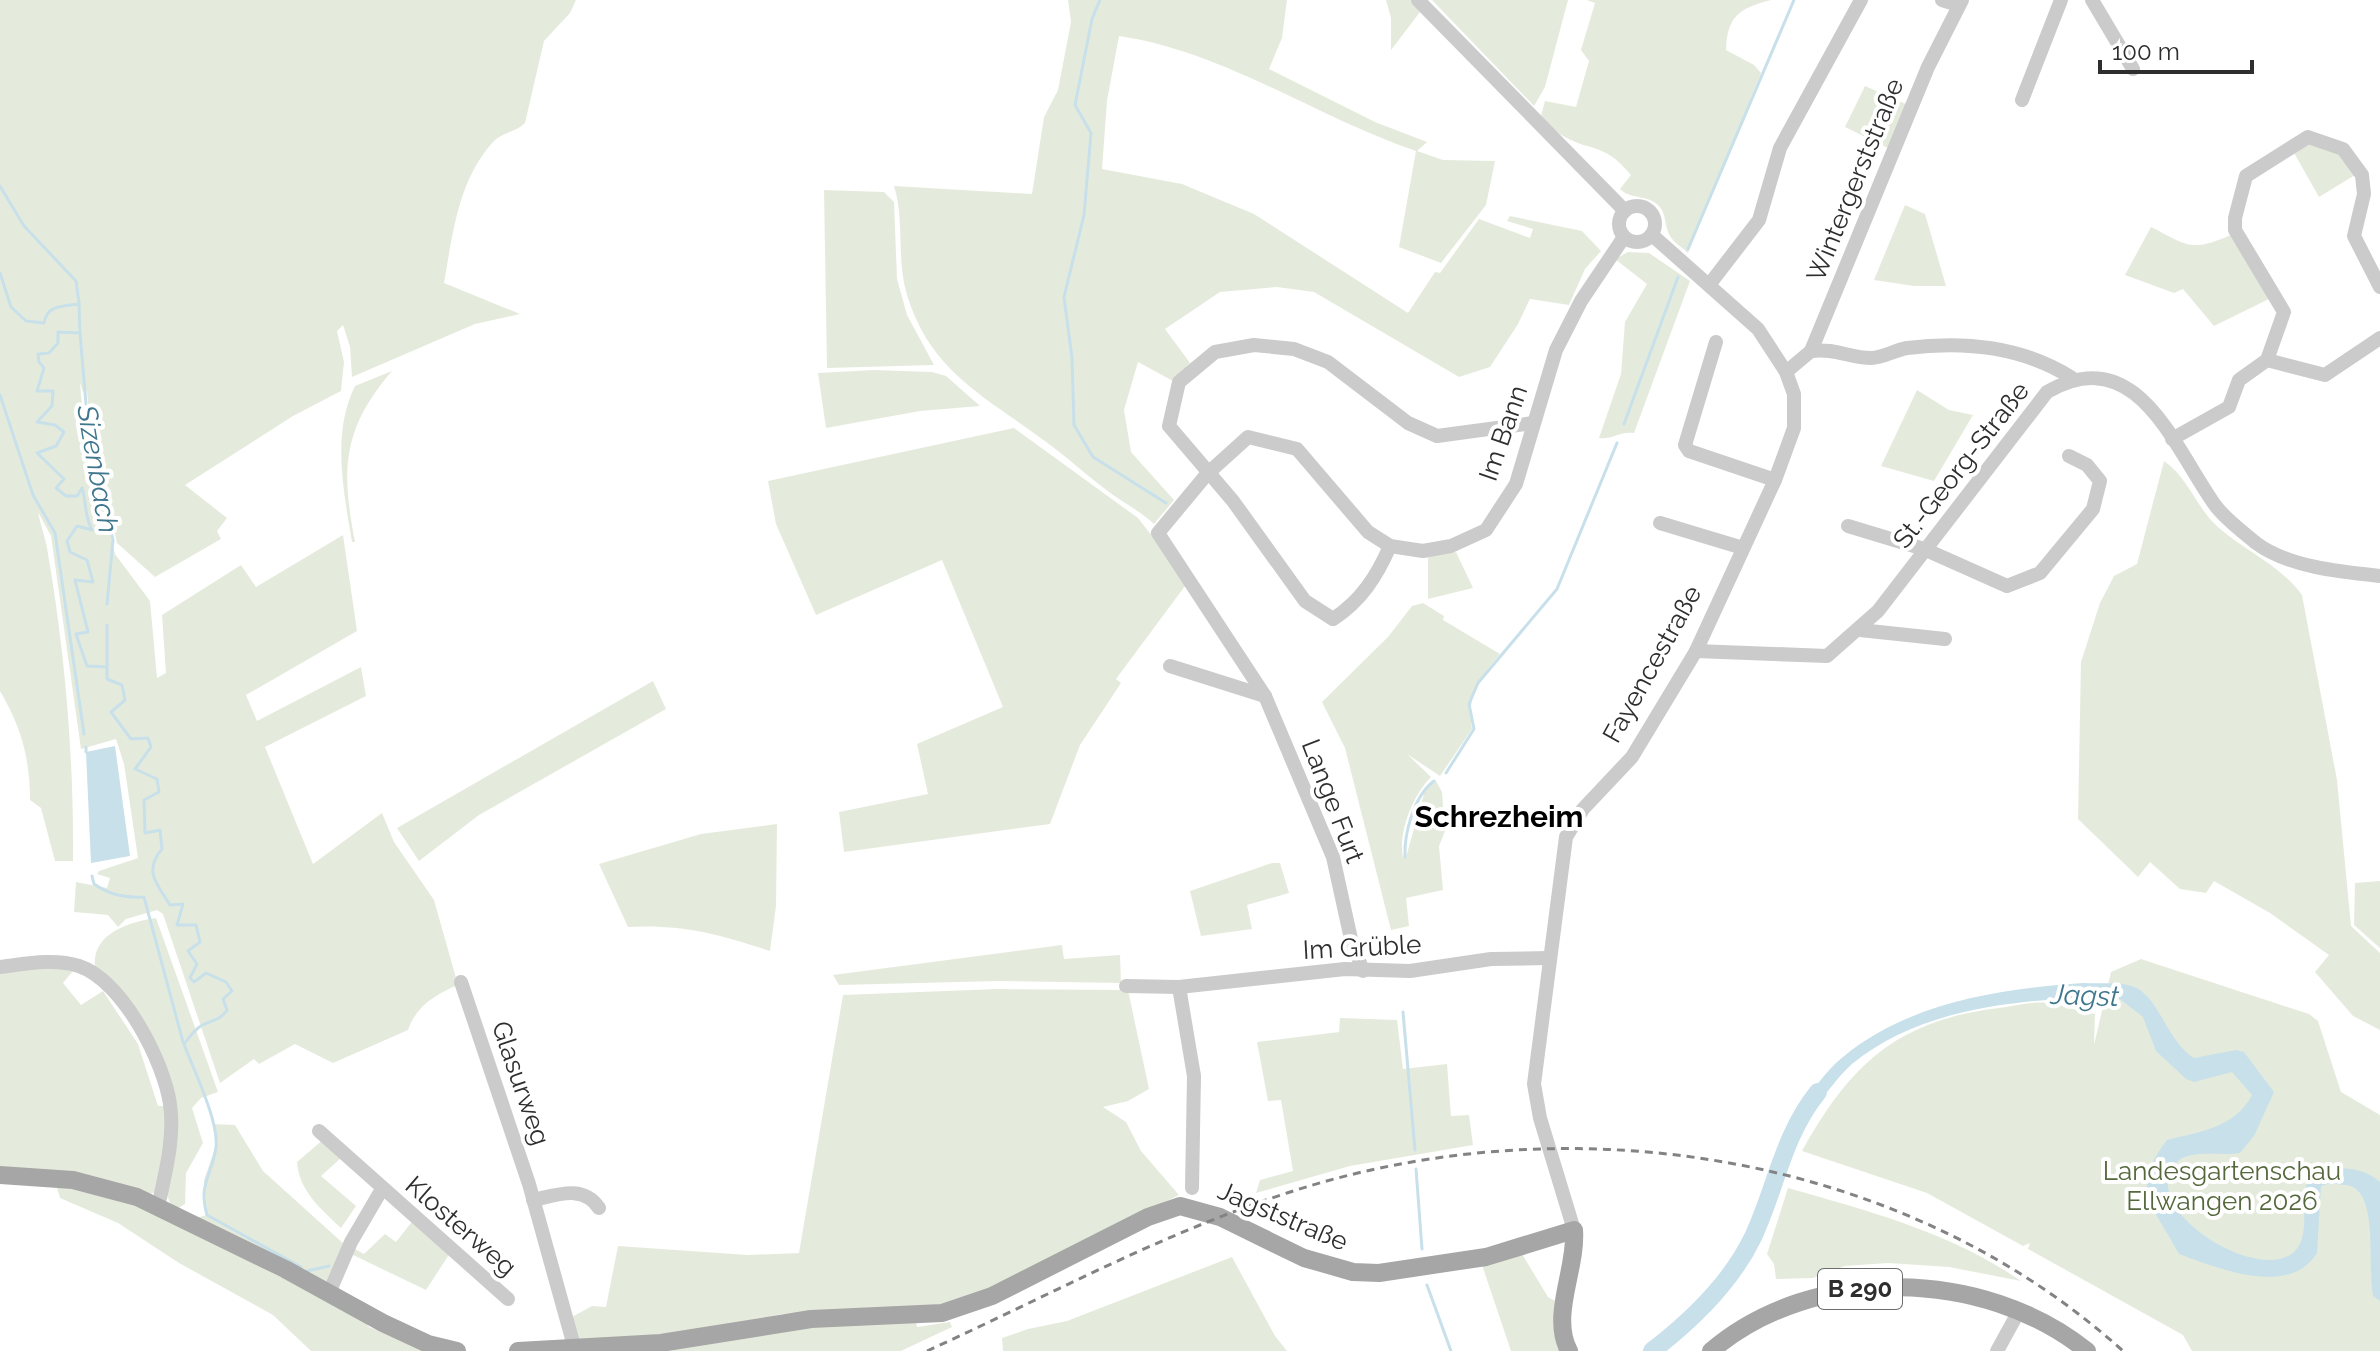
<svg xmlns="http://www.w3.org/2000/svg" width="2380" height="1351" font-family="Raleway,sans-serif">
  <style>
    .green { fill: #e5ebdc }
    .water { fill: #c8e0ea }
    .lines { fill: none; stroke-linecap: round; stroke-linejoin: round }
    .stream { stroke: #c8e0ea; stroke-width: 3 }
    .river { stroke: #c8e0ea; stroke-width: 18 }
    .minor { stroke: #cbcbcb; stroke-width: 14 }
    .major { stroke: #a6a6a6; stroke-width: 18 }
    .rail { stroke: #838383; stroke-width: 3; stroke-dasharray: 8 6; stroke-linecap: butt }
    .labels { text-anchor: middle; stroke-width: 8; stroke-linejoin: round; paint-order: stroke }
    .shield { fill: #fff; stroke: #6d6d6d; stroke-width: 2 }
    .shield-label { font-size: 24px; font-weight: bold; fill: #2e2e2e }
    .street-label { font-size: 26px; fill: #2e2e2e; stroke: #fff }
    .park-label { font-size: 26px; fill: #55683c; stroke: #fff }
    .water-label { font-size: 28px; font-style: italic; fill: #3e768d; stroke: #fff }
    .quarter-label { font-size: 30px; font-weight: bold; fill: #000; stroke: #fff }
  </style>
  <rect width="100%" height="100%" fill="#fff"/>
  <g class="green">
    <path d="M0 0H576L570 13 544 41 525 123C516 132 501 133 493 142 458 181 453 233 444 283L520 314 475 324 352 377 350 347 343 325 337 331 344 362 341 391 293 416 185 485 227 518 217 531 221 539 155 577 117 543 90 427 87 391 83 392 80 383 84 428 115 554 150 601 157 678 166 673 162 615 241 565 256 587 343 535 357 631 246 695 257 721 361 667 366 696 265 747 313 864 382 813 394 842 434 900 458 985C436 994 416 1006 408 1030L333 1063 295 1044 259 1064 254 1059 220 1083 163 914 157 910 126 919 118 927 108 915 74 912 76 882 107 888 110 878 97 874 99 871 138 858 124 764 116 739 81 749 51 536 38 512C40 524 45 536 47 548 65 651 74 757 73 861H55L41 808 30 800C30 758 21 727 0 691Z"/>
    <path d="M1068 0H1287L1282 38 1269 69 1375 122 1427 142 1417 151 1443 160 1495 161 1486 205 1441 263 1399 247 1416 151C1315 117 1226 52 1119 36L1107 101 1102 169 1182 184 1254 214 1408 313 1435 272 1440 273 1479 219 1530 238 1533 229 1507 221 1510 216 1582 231 1601 251 1585 269 1569 305 1530 299 1518 324 1490 367 1459 377 1314 292 1277 287 1220 292 1165 329 1190 363 1173 381 1138 362 1124 410 1131 452 1174 500 1154 524C1140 511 1124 503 1109 492 1086 475 1065 455 1042 439 984 396 930 371 907 295 896 259 905 221 894 186L1032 194 1044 117 1058 90 1071 22Z"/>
    <path d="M1386 0H1411L1420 12 1391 50V18Z"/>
    <path d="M1432 0H1568L1545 87 1534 106Z"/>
    <path d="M1587 0H1771C1740 8 1727 16 1726 50L1754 65 1761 73 1688 253C1683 248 1673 242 1670 236 1664 226 1667 215 1659 206 1647 194 1631 200 1620 189L1631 175C1602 140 1589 153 1560 134 1553 129 1547 122 1541 116L1545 101 1576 107 1589 61 1581 50 1595 3Z"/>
    <path d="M1865 86 1906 104 1888 148 1845 127Z"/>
    <path d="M2308 141 2341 152 2355 175 2319 197 2293 151Z"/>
    <path d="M824 190 884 192 894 202 897 279 907 315 934 365 827 368Z"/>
    <path d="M1905 205 1925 214 1946 286H1914L1874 280Z"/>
    <path d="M2151 227C2190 247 2192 252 2233 234L2271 298 2214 326 2183 289 2174 293 2125 275Z"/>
    <path d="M1628 252 1649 253 1690 281 1634 433C1620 431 1612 440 1599 438L1621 374 1625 322 1647 284 1615 259Z"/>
    <path d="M874 370 932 372 946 376 980 406 920 411 826 428 818 373Z"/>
    <path d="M392 371C342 429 341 470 355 542H352C344 493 331 434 355 386Z"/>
    <path d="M1917 390 1949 410 1973 415 1934 481 1881 466Z"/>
    <path d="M1014 428 1138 518 1188 582 1116 679 1121 683 1080 745 1050 824 844 852 839 812 928 794 917 744 1003 707 942 560 816 615 776 524 768 481Z"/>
    <path d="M2164 461C2189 478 2196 508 2219 528 2247 552 2280 565 2302 595L2337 780 2351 926 2380 953V1030L2353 1016 2315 972 2329 955 2270 913 2214 881 2206 893 2180 889 2150 862 2138 877 2078 819 2081 662 2100 603 2114 576 2137 564Z"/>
    <path d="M1456 552 1473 588 1428 599V556Z"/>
    <path d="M1423 603 1444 616 1443 620 1500 654C1478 681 1467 694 1472 729L1440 776 1407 754 1431 777C1413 795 1398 832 1403 857H1406L1425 790 1436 781 1442 792 1445 831 1439 846 1443 890 1406 898 1409 926 1391 930 1345 748 1322 702 1388 637 1412 606Z"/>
    <path d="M653 681 666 709 479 815 419 861 397 828Z"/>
    <path d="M777 824 776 906 770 951C718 934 683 924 628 927L599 864 701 834Z"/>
    <path d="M1272 863H1280L1289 893 1247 905 1252 929 1201 936 1190 891Z"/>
    <path d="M2380 881V948L2354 925 2355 883Z"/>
    <path d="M156 918 218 1092 201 1098 192 1108 203 1143 186 1173 185 1204 173 1211 167 1195 165 1066 95 968C91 934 128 922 156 918Z"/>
    <path d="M1062 945 1064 959 1120 955 1121 983 999 981 839 985 833 975Z"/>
    <path d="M2141 959 2309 1014 2318 1021 2341 1092 2380 1115V1351H2192L2183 1335 2028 1249 2030 1243 2023 1246 1927 1193 1802 1151C1850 1064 1898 1020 1999 1008 2014 1006 2033 1001 2048 1003 2064 1005 2079 1012 2095 1014L2094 1045 2111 972Z"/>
    <path d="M48 967 73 971 63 983 81 1005 103 991 138 1044 158 1106H170L156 1192 143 1196 0 1172V973Z"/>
    <path d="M997 989 1128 990 1149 1089 1128 1101 1103 1107 1126 1122 1141 1151 1179 1195 989 1289 939 1305 782 1314 701 1332 576 1343 570 1318 592 1306 606 1307 618 1246 748 1255 799 1253 843 995Z"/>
    <path d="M1340 1018 1397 1020 1403 1069 1447 1064 1451 1116 1469 1115 1473 1145 1350 1166 1256 1193 1260 1180 1293 1171 1281 1100 1268 1101 1257 1042 1339 1032Z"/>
    <path d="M213 1124 235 1125 263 1171 345 1245 329 1293 186 1221 207 1215 204 1180 216 1146Z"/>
    <path d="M324 1139 341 1158 321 1176 356 1206 341 1228C321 1209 299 1191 297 1162Z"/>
    <path d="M55 1181 111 1191 358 1313 369 1327 431 1351H311L273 1315 179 1263 118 1223 60 1198Z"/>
    <path d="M1788 1188C1869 1211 1952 1233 2021 1281L1949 1267 1888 1263 1845 1266 1813 1278 1776 1279 1774 1264 1767 1254Z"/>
    <path d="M415 1218 452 1250 426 1290 351 1254 353 1248 364 1254 385 1234 396 1242Z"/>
    <path d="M1522 1254 1548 1297 1557 1302 1554 1331 1562 1351H1511L1482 1265Z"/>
    <path d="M1232 1257 1275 1336 1287 1351H1003L1002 1338 1028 1329 1067 1321Z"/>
    <path d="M916 1321 917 1327 950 1322 952 1327 901 1351H624L776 1329Z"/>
  </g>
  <g class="water">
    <path d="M115 746 130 856 91 863 86 752Z"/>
    <path d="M2083 983C2097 984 2114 982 2128 985 2159 991 2164 1039 2194 1058L2236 1050 2244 1052 2274 1092 2254 1136 2240 1153C2223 1156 2202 1151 2185 1157 2178 1159 2172 1167 2169 1174 2155 1221 2261 1282 2294 1252 2314 1233 2295 1194 2313 1171 2334 1166 2363 1166 2380 1182V1301L2373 1296C2367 1264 2380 1187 2345 1185 2336 1184 2328 1183 2321 1186L2317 1253C2290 1298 2217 1268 2179 1254 2153 1205 2128 1190 2167 1140 2198 1132 2235 1128 2252 1095L2232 1072 2194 1082 2186 1079 2156 1051 2143 1017 2116 996C2026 1000 1926 1004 1852 1064 1837 1077 1825 1096 1812 1111L1799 1109C1812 1092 1826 1070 1843 1057 1909 1002 2001 989 2083 983Z"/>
  </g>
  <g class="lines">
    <g class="stream">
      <path d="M1100 0 1092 19 1075 105 1091 133 1084 215 1064 297 1072 358 1074 425 1093 457 1166 503"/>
      <path d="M0 186 24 226 76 281 79 303"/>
      <path d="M1688 249 1794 0"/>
      <path d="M0 273 11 307 26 321 44 323C47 305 63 306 79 304L80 333 58 332V343L49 353 38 354 39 362 44 368 37 391H53L52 406 37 422 55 425 64 432 56 446 37 453 64 479 56 488 66 496H77L82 488C87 504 84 515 92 530L77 526 67 541 70 552 87 560 93 582 75 580 88 632 76 634 87 666 107 667V679L122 685 125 700 111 712 131 739 148 738 151 747 135 769 157 779 159 792 144 800 145 833 160 830 162 849C143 871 157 884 170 905L183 904 177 925H196L200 942 188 951 197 964 190 978 194 982 206 973 226 982 232 991 223 999 227 1010C218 1023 208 1020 198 1028 193 1032 188 1039 184 1044 193 1069 219 1121 216 1147 212 1176 198 1183 207 1215L301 1267"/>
      <path d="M80 333 88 428 113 540 107 604"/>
      <path d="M0 395 33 495 55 533 84 734"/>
      <path d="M1624 424 1678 277"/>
      <path d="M107 667V625"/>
      <path d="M86 747V752"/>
      <path d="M1446 773 1474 729 1469 704 1478 683 1557 589 1617 443"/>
      <path d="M1405 857C1404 833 1414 796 1434 781"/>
      <path d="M92 876 94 884C110 895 125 898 144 897L183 1042"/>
      <path d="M1403 1012 1415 1150"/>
      <path d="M1416 1169 1422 1249"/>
      <path d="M307 1271 329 1266"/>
      <path d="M1427 1285 1451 1351"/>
    </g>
    <path class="river" d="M1652 1351C1691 1321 1732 1281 1753 1237 1776 1188 1783 1135 1818 1092"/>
    <g class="minor">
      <path d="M1418 0 1625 211"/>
      <path d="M1942 0 1958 5"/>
      <path d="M2092 0 2133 69"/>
      <path d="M2022 100 2061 0"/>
      <circle cx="1637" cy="224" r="18"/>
      <path d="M1709 285 1759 220 1780 148 1861 0"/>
      <path d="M1716 342 1685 445 1689 451 1775 480"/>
      <path d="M1811 351C1835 348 1850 358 1871 358 1883 358 1895 350 1907 348 1965 341 2022 346 2072 378"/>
      <path d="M2267 360 2325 375 2380 338"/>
      <path d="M1786 372 1811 351 1928 67 1962 0"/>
      <path d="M2172 439 2229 407 2239 380 2267 360 2284 312 2235 230V218L2246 176 2308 137 2343 149 2362 175 2364 194 2354 236 2380 287"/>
      <path d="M1660 523 1743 548"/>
      <path d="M1848 526 1924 549 2007 586 2040 573 2093 509 2100 481 2087 465 2069 456"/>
      <path d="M1390 546C1377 576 1361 601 1333 619L1305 601 1233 501 1169 426 1179 382 1215 352 1254 345 1294 349 1328 362 1408 423 1437 436 1533 423"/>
      <path d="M1860 630 1945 639"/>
      <path d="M1696 651 1827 656 1878 611 2047 392C2137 340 2173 446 2215 505 2225 519 2243 532 2256 543 2288 567 2341 572 2380 576"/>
      <path d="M1170 666 1265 696"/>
      <path d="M0 967C25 964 54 958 79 966 123 981 164 1062 170 1104 175 1138 165 1174 158 1207"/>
      <path d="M1363 971 1351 939 1333 857 1265 696 1158 533 1207 474 1248 437 1297 449 1368 532 1390 546 1423 551 1451 546 1486 530 1516 484 1556 350 1581 301 1624 237"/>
      <path d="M461 982 529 1184 574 1346"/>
      <path d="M1126 986 1179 987 1345 969 1410 971 1491 959 1548 958"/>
      <path d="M1179 987 1194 1076 1192 1188"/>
      <path d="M319 1131 508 1299"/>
      <path d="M533 1200C557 1195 583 1184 599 1208"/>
      <path d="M1574 1230 1540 1118 1534 1084 1566 837 1583 809 1632 757 1696 651 1775 480 1794 428V394L1786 372 1758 329 1652 235"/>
      <path d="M329 1293 351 1242 382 1189"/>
      <path d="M1997 1351 2019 1311"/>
    </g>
    <g class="major">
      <path d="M0 1175 73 1180 137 1197 285 1269 383 1323 428 1344 457 1351"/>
      <path d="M518 1351 661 1343 811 1319 942 1313 992 1296 1148 1217 1180 1206 1220 1217 1304 1258 1353 1272 1379 1273 1486 1257 1574 1230C1577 1269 1550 1315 1569 1351"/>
      <path d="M1711 1351C1813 1264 1984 1268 2087 1351"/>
    </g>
    <path class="rail" d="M927 1351C1046 1297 1163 1233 1287 1193 1567 1101 1901 1151 2123 1351"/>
  </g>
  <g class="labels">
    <rect class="shield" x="1818" y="1269" width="84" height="40" rx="6"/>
    <g class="shield-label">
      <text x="1860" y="1297">B 290</text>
    </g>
    <g class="street-label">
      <text transform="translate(1855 180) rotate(-68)" y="9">Wintergerststraße</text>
      <text transform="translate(1503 433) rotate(-71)" y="9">Im Bann</text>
      <text transform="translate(1961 465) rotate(-52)" y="9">St.-Georg-Straße</text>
      <text transform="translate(1652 664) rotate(-61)" y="9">Fayencestraße</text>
      <text transform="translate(1333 801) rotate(69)" y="9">Lange Furt</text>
      <text transform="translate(1362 947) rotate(-3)" y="9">Im Grüble</text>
      <text transform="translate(521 1083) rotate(71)" y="9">Glasurweg</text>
      <text transform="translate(1283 1216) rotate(23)" y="9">Jagststraße</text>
      <text transform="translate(461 1226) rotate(41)" y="9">Klosterweg</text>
    </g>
    <g class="park-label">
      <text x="2222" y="1180">Landesgartenschau<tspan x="2222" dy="30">Ellwangen 2026</tspan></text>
    </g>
    <g class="water-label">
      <text transform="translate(98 469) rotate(80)" y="10">Sizenbach</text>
      <text transform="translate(2085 995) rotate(2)" y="10">Jagst</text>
    </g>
    <g class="quarter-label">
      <text x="1499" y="827">Schrezheim</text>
    </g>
  </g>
  <path d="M2100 60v12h152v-12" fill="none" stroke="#2e2e2e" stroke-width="4"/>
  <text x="2112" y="60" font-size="24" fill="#2e2e2e" stroke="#ffffff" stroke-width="6" paint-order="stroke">100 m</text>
</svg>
